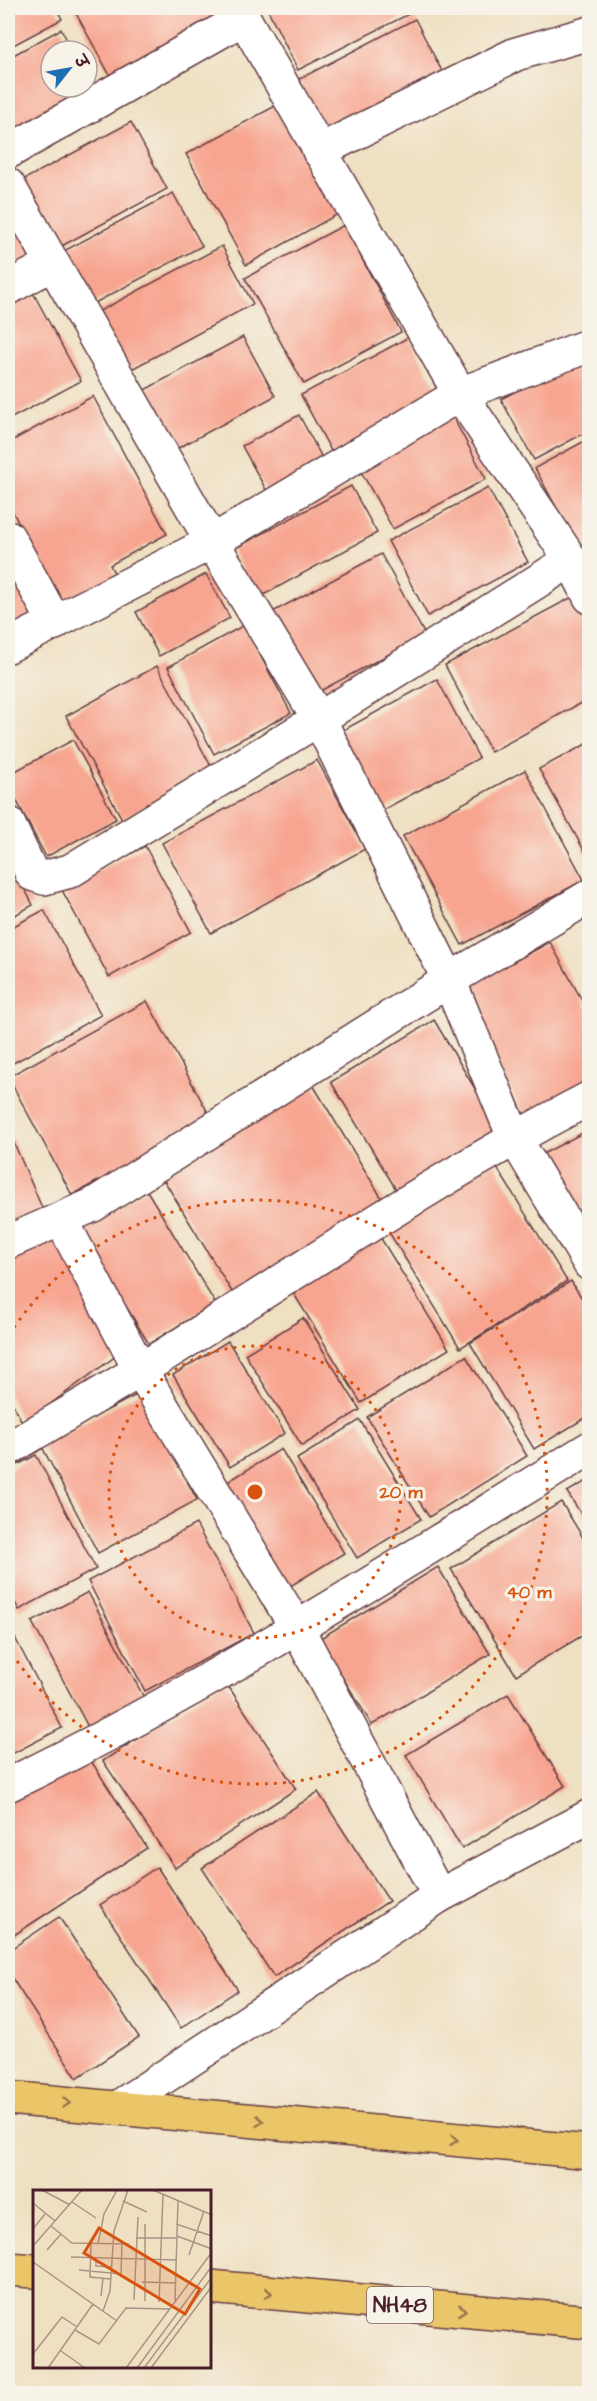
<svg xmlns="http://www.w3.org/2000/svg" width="597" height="2401" font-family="'Architects Daughter','Playpen Sans Deva',sans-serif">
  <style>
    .building { fill: #f7a590 }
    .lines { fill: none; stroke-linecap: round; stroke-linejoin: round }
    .minor-casing { stroke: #633c42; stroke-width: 36 }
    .major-casing { stroke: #633c42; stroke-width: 36 }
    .highway-casing { stroke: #633c42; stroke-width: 36 }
    .minor { stroke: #fff; stroke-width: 33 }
    .major { stroke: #ebc669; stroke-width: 33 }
    .highway { stroke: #ebc669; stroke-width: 33 }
    .oneway { stroke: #9a724a }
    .ring { fill: none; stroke: #d8530f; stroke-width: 3; stroke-dasharray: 3 6 }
    .labels { text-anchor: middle; stroke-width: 6; stroke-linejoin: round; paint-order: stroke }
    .shield { fill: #f7f3e8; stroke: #7e5f64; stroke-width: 1.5 }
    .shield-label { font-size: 21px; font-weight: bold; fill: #4a1f2b }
    .inset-road { fill: none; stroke: #ad9386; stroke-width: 1.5 }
    .view { fill: #d8530f; fill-opacity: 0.15; stroke: #d8530f; stroke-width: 3 }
    .inset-edge { fill: none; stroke: #4a1f2b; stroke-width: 3 }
    .centre { fill: #d8530f; stroke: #f7f3e8; stroke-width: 3 }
    .ring-label { font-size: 18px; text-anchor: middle; font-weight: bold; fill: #d8530f; stroke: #f7f3e8; stroke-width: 6; stroke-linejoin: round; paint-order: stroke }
  </style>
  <rect width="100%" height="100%" fill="#f7f3e8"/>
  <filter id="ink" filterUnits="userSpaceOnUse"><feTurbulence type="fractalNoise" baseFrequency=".0167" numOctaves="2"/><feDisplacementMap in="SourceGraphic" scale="12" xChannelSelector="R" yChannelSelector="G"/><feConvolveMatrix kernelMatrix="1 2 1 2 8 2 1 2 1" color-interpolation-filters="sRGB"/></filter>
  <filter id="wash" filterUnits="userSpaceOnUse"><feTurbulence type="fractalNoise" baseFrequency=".008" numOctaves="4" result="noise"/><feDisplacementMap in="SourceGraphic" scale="24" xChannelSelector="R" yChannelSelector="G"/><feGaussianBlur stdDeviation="1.35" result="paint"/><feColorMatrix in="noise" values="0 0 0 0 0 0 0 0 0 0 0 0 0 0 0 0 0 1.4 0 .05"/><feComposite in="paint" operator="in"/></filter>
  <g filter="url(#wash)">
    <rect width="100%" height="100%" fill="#efe0c2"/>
    <g id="blocks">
      <g class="building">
        <path d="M8 8H56L62 19 8 48Z"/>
        <path d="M73 8H211L219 22 112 79Z"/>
        <path d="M267 8H408L411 13 298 70Z"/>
        <path d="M415 19 447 81 330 140 299 79Z"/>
        <path d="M61 29 73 51H51V87H87V77L95 92 8 139V58Z"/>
        <path d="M279 104 338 214 246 265 186 154Z"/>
        <path d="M131 122 167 189 58 248 21 181Z"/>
        <path d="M173 193 202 246 91 305 62 252Z"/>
        <path d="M8 204 40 264 8 281Z"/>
        <path d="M344 225 401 332 304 384 245 278Z"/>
        <path d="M222 246 253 304 128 371 96 313Z"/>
        <path d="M31 289 81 381 8 420V302Z"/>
        <path d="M243 337 275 396 169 453 137 394Z"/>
        <path d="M409 337 444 402 336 460 301 395Z"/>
        <path d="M590 351V430L534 460 501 399Z"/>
        <path d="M93 396 167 534 110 565 119 583 66 612 8 503V443Z"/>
        <path d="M447 406 486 479 393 529 353 457Z"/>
        <path d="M299 415 328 469 271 499 242 446Z"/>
        <path d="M590 438V556L584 559 535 468Z"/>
        <path d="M351 486 377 533 258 598 232 550Z"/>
        <path d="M488 488 528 562 428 616 388 541Z"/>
        <path d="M381 554 425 635 309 697 265 616Z"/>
        <path d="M8 570 46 610 8 631Z"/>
        <path d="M206 574 230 618 159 656 136 612Z"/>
        <path d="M576 595 590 620V698L491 752 445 665Z"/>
        <path d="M244 625 291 713 214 754 168 667Z"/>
        <path d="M157 666 213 770 122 819 66 716Z"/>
        <path d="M437 679 479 758 381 811 338 733Z"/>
        <path d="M73 740 116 819 46 857 8 784V775Z"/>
        <path d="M590 742V861L539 769Z"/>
        <path d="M317 760 365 849 211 933 162 843Z"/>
        <path d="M525 770 584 880 462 945 403 836Z"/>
        <path d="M145 846 191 932 109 977 62 890Z"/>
        <path d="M8 857 33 905 8 919Z"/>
        <path d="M44 910 101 1015 8 1066V929Z"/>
        <path d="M550 942 590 1015V1081L525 1116 458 992Z"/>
        <path d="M147 1001 212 1120 72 1195 8 1077Z"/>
        <path d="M434 1020 502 1134 400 1196 331 1082Z"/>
        <path d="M313 1085 386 1205 235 1297 162 1177Z"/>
        <path d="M8 1129 46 1217 8 1233Z"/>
        <path d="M590 1129V1249L539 1156Z"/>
        <path d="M494 1163 567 1281 460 1348 387 1229Z"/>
        <path d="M146 1189 215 1303 149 1344 79 1229Z"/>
        <path d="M377 1232 449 1349 361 1403 289 1286Z"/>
        <path d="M59 1233 124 1350 23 1424 8 1394V1254Z"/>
        <path d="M571 1281 590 1311V1415L534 1449 470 1343Z"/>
        <path d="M303 1318 360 1410 302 1446 245 1354Z"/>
        <path d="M228 1341 285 1433 230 1467 173 1375Z"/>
        <path d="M466 1356 527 1456 429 1517 367 1417Z"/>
        <path d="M140 1393 197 1500 98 1553 41 1445Z"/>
        <path d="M360 1420 421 1519 357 1558 297 1459Z"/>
        <path d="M281 1449 344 1553 284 1590 221 1486Z"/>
        <path d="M36 1455 96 1569 19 1610 8 1589V1470Z"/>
        <path d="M590 1479V1528L567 1492Z"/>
        <path d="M561 1502 590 1549V1631L516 1675 451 1569Z"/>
        <path d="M196 1524 254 1633 145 1691 88 1581Z"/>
        <path d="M438 1567 490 1654 372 1725 319 1639Z"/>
        <path d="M88 1592 150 1709 94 1738 32 1622Z"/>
        <path d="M12 1632 62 1728 8 1756V1634Z"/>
        <path d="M225 1681 296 1789 175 1868 103 1761Z"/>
        <path d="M508 1694 565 1786 462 1849 406 1755Z"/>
        <path d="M84 1750 147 1848 8 1939V1800Z"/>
        <path d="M318 1792 389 1901 274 1977 202 1868Z"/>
        <path d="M157 1867 238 1990 181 2028 100 1905Z"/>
        <path d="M59 1917 139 2037 77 2078 8 1972V1951Z"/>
      </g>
    </g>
  </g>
  <g filter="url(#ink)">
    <use href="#blocks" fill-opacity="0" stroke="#633c42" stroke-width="1.5"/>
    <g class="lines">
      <defs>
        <g id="minor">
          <path d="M238 8 460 394 571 560 590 597"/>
          <path d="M319 151 516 54 590 33"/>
          <path d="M8 152 244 18"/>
          <path d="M8 185 212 542 319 719 449 980 514 1137 590 1264"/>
          <path d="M8 288 52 264"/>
          <path d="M8 537 55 623"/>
          <path d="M8 646 212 542 460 394 590 345"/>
          <path d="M8 823 32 874 44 878 70 871 319 719 571 560"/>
          <path d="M61 1219 140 1370 297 1628 439 1896"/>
          <path d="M8 1242 93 1205 449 980 590 896"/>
          <path d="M8 1449C52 1423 96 1397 140 1370 290 1278 433 1179 590 1098"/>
          <path d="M8 1785C210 1688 399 1565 590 1448"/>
          <path d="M117 2108 439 1896 590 1816"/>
        </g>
        <path id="major" d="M8 2098 590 2152"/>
        <g id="highway">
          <path d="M8 2269 34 2271"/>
          <path d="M210 2287 590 2322"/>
        </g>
      </defs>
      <use href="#minor" class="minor-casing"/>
      <use href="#major" class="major-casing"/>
      <use href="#highway" class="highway-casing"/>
      <use href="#minor" class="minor"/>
      <use href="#major" class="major"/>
      <use href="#highway" class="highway"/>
    </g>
    <defs><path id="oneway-chevron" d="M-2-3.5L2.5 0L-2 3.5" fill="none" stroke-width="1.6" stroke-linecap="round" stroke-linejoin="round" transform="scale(1.5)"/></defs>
    <g class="oneway">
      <use href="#oneway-chevron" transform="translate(66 2103) rotate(5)"/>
      <use href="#oneway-chevron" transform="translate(260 2121) rotate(5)"/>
      <use href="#oneway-chevron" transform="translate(454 2140) rotate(5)"/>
      <use href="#oneway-chevron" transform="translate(268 2293) rotate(5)"/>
      <use href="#oneway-chevron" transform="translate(462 2310) rotate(5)"/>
    </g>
  </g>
  <g class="ring">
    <circle cx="255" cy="1492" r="146"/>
    <path d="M9 1335A292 292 0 1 1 9 1649"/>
  </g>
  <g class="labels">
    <rect class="shield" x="367" y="2287" width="66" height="36" rx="4.5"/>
    <g class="shield-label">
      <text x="400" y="2312">NH48</text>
    </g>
  </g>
  <g transform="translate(33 2190)">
    <rect width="178" height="178" fill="#efe0c2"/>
    <path class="inset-road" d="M9 0 37 15M120 0 179 25M90 11 114 22M39 12 63 28M0 13 22 31M143 34 179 46M18 36 39 53 96 54M0 39 12 24M144 46 179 59M103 48H144M58 53 57 87 77 89M65 54 71 24 84 0M0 56 49 0M14 60 28 44M156 65 171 21M38 67 143 70M63 68V76L78 77M0 72 84 131M46 80 88 84 89 53M109 92 142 93M68 106 70 88M101 110 105 27M112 111V34M142 111 145 11M126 112 130 5M70 121 77 101 81 41 95 0M42 140 66 154 93 118 137 119M28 161 52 178M0 164 29 127 44 137M15 178 60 114M93 178 179 62M104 178 179 76M111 178 179 87M118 178 179 96"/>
    <path class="view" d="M66 38 167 99 152 124 51 63Z"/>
    <rect width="178" height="178" class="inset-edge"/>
  </g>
  <circle cx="255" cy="1492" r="9" class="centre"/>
  <g class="ring-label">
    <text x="401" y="1498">20 m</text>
    <text x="529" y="1598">40 m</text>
  </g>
  <rect width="597" height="2401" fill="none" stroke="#f7f3e8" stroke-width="30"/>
  <g transform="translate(69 69) rotate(59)"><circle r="28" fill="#f7f3e8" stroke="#b29e9c" stroke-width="1.5"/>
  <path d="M0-4.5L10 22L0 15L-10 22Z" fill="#1f6fb2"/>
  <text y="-9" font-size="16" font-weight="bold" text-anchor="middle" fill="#4a1f2b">उ</text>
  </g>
</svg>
